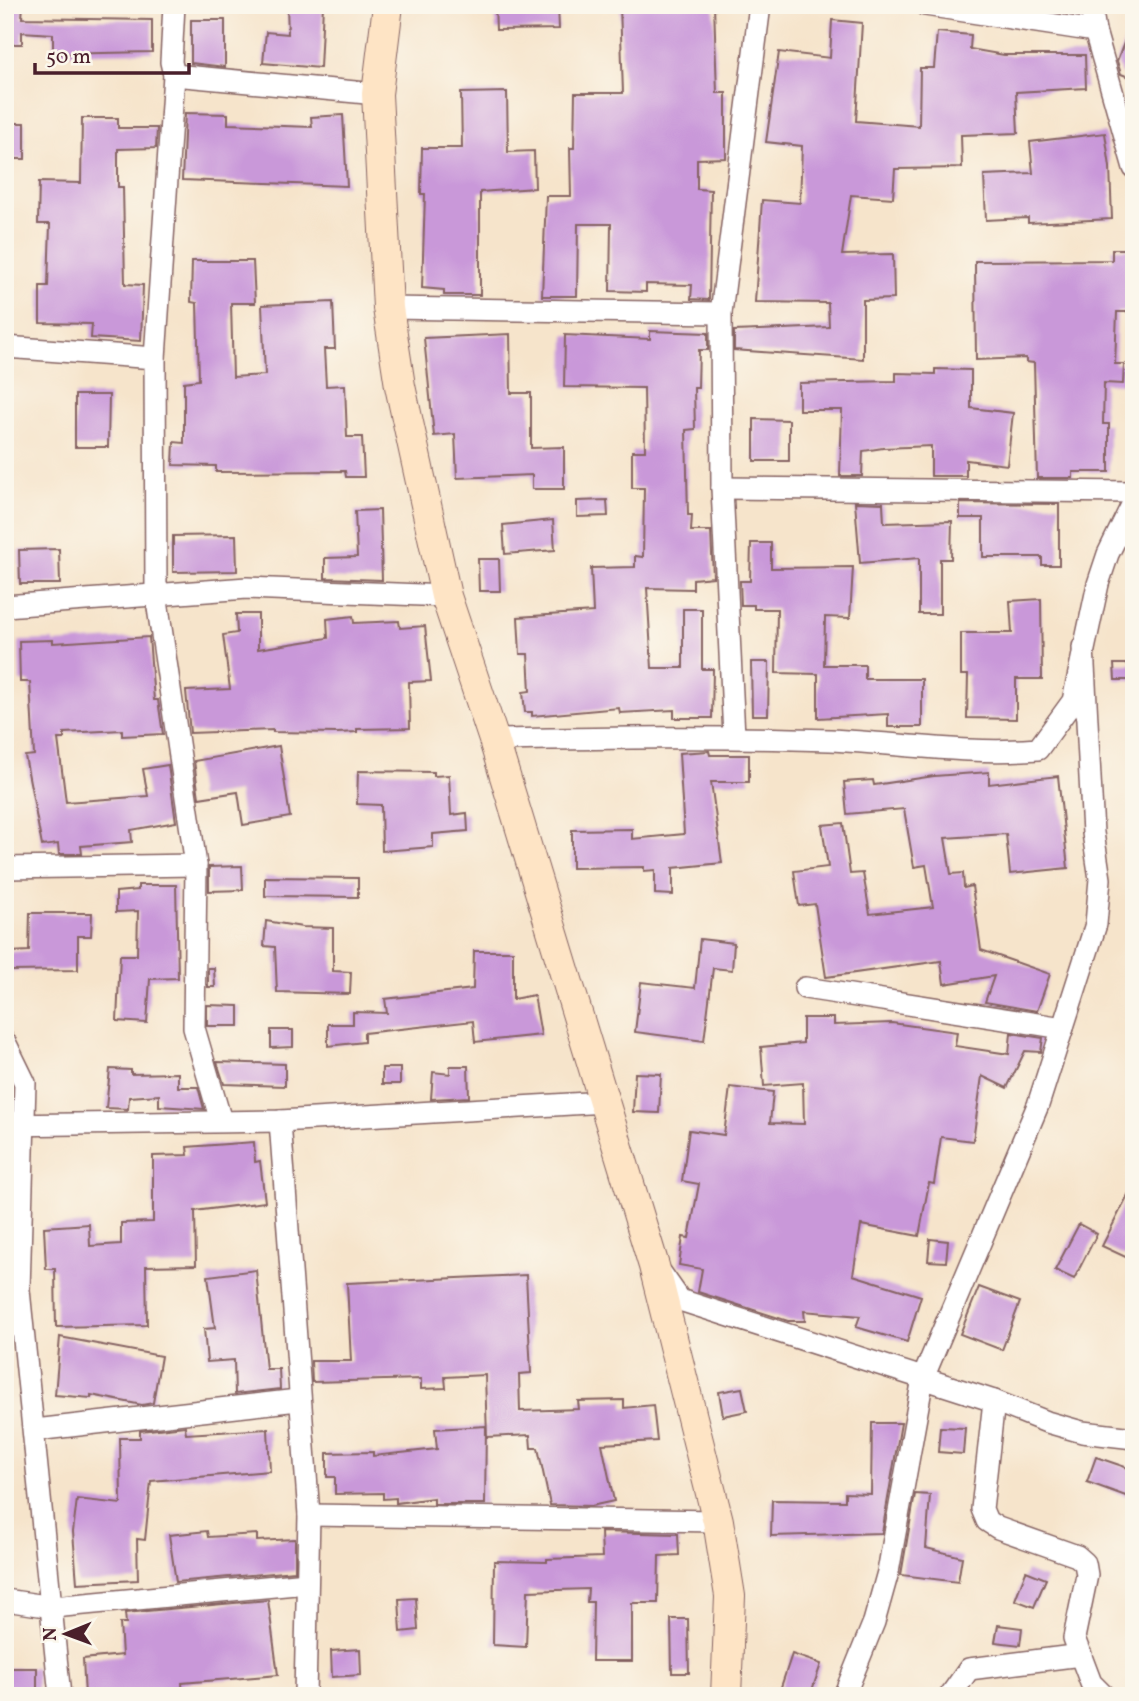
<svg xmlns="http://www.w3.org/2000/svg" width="1139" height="1701" font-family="Vollkorn,serif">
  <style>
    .building { fill: #c998d9 }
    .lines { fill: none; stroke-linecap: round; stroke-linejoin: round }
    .minor-casing { stroke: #866463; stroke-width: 24 }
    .secondary-casing { stroke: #866463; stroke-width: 32 }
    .minor { stroke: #fff; stroke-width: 21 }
    .secondary { stroke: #fee4c5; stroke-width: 30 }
  </style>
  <rect width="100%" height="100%" fill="#fbf7ec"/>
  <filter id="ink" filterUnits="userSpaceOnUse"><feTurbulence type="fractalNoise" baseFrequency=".0143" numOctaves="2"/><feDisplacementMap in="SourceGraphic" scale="14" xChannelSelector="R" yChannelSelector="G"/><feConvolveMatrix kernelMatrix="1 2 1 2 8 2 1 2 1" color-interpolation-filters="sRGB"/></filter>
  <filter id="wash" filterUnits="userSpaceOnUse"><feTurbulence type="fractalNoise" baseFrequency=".00686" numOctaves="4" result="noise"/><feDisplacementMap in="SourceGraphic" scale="28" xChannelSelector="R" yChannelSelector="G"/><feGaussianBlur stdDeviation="1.57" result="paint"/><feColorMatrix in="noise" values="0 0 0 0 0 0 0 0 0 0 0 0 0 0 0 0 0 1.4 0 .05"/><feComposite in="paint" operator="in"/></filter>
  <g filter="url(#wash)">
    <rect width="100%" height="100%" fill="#f6e4cb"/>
    <g id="blocks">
      <g class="building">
        <path d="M5 5H23L22 18 152 20V52L53 54V34L22 32V44H5Z"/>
        <path d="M287 5H323L320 68 263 63 266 32 288 34Z"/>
        <path d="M495 5H558L559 29 496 30Z"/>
        <path d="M620 5H714L717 93H726V158L697 159V189L711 190 709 300 691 299 692 285 646 284V292L610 291 611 224H578L577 296H542L546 196H571L570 148H574L575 93H623Z"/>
        <path d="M191 20H225V67L191 63Z"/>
        <path d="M832 20 862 23 856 121 919 126 920 68H934L937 32 971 35 970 49 1004 55H1085L1086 88 1016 92 1018 133 961 135 962 168 895 169 893 198 851 195 842 255 893 254 894 299 863 300V359L734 350V331L829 327 828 303 755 302 762 200 800 203 802 146 766 142 779 52 830 58Z"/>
        <path d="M1132 22H1134V79L1121 74 1117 61Z"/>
        <path d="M507 92 508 152 534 151 535 188 480 192V295H444V290L422 288 425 194H421L422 148H462L461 93Z"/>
        <path d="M185 113 228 114V124L312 127 311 117 343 115 347 186 182 180Z"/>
        <path d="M82 118H118V128H157L156 148 118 149V187H123L125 284 143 285 141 341 91 338 92 324 40 323V286H48L50 224H38L39 182 81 183Z"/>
        <rect x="5" y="123" width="20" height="36"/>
        <path d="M1105 133 1110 167 1112 219 1028 223V218L986 220 984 175 1033 173 1030 142Z"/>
        <path d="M1112 249H1133V312H1117L1115 364H1124L1123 384 1104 383 1103 424H1109V472H1073V478H1037L1034 363 1026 362V358L976 360 975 261 1112 260Z"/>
        <path d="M192 261H253L255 303H231L233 377 265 375 262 305 333 302 335 349H324L326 386 345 385 347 437H362L364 477H346L345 471 216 472V466L173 465 174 442 184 443V382L199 380 197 303 191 302Z"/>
        <path d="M650 331 708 333V350H699L698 388H694L695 429 686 430 688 515H692L691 531H711L713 577 693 579V589L647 588 652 668H683V609H702V669H713L712 718H674V710L620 713 619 708 532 716V712H525L523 692 530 691 528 654H520L518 617 593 612 591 568 635 567V556L643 557 644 488H632V451H645L644 388 564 387 565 335 650 339Z"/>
        <path d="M510 334 511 393H531V448L564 447V489H532V475L457 478 455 434 434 436 424 338Z"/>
        <path d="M935 369 971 370V408L1013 413 1007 465 966 460V476H931V446L883 448 863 451 862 476H840L842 410H799V383L896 381V373L935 374Z"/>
        <path d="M75 395H109L108 447H75Z"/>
        <path d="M754 419 789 420V461H754Z"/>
        <path d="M607 500 608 516 577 517V501Z"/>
        <path d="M855 502 883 503 884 523 952 521 951 559H940V614H919V558L860 563Z"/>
        <path d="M960 503 1059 504V565H1042V557H983V518H960Z"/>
        <path d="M380 510 382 580 325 578V558L357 557 355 511Z"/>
        <path d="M553 520 555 550 505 554 503 525Z"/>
        <path d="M236 535 237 571 173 572V536Z"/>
        <path d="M751 543H771V568L853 567 850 618 825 617 824 665H865V679H922V727H888V714L818 718V674L776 673 777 609H754V605H741L740 581H750Z"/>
        <path d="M59 549 60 584H20L19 550Z"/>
        <path d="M478 559H499L500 591H479Z"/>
        <path d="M1041 599 1042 679H1016V719L967 718 968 675H961V633H1012L1010 601Z"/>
        <path d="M236 614H258V649L328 638 327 619 353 616 354 623 399 621 400 628 425 626 431 681 409 682 410 728 357 729V732L337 733 273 732V730L190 733 186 691 230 689 223 635 237 633Z"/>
        <path d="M149 637 154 700H158L163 734 122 736V730L64 733V739H58L66 802 148 796 143 769 168 765 176 822 131 830 132 842 81 846 82 854H59L58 844 42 846 25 756 34 755 30 682H20L19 641 53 640V643Z"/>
        <path d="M751 662H769L768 715H752Z"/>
        <path d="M1114 664H1134V680H1115Z"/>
        <path d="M279 746 290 817 243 825 238 792 199 798 194 761Z"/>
        <path d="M709 751 710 755H749V782H711L722 863 673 868V895L655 894V870L644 871V867L572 868V830L632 829V839L684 834 679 753Z"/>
        <path d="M358 771 434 772V776L449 775 451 815 467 813 468 831 433 834V847L382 851 381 805 357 804Z"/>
        <path d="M989 772V784L1058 776 1068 868 1010 874 1006 834 945 838 951 874 963 873 964 888 972 886 981 950 1050 974 1037 1011 985 1002 994 976 944 984 941 961 826 977 815 904 799 906 794 871 828 867 822 825 843 823 850 874 863 873 870 914 933 907 926 865 914 867 904 809 847 814 844 782 873 780 874 785 934 776Z"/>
        <path d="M242 866 243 890 209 891V867Z"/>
        <path d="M265 877 358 878V897L265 896Z"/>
        <path d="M138 885H176L178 978 150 979 147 1023 117 1021 120 955H137L138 911 116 912V892L138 890Z"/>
        <path d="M30 913H92L91 936H78V970L11 971V952L29 951Z"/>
        <path d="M266 921 302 927 333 928V971L351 972 350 994 277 992 275 947 264 946Z"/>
        <path d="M700 939 734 943 732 970 713 968 704 1041 635 1032 641 982 695 988Z"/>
        <path d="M474 951H513V999L534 995 541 1035 475 1042 473 1021 364 1033V1042L328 1046V1024H353V1012L387 1013 385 999 473 989Z"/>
        <path d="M208 968H214L215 987H208Z"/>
        <path d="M207 1005 239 1006V1026H207Z"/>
        <path d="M803 1018H834V1025L892 1023 957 1032 955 1046 1009 1054 1011 1033 1043 1038 1041 1052 1025 1051 1007 1088 982 1076 973 1141 941 1137 934 1184 929 1183 919 1236 861 1225 853 1275 921 1296 907 1342 856 1327 860 1316 804 1311 805 1321H788L698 1292 702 1269 679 1265 683 1237 689 1238 699 1184 682 1181 689 1130 724 1135 730 1087 773 1092 770 1123 804 1124 803 1083 764 1086 761 1047 803 1043Z"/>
        <path d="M271 1030H293V1047L271 1048Z"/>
        <path d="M217 1062 285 1064V1086L224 1084Z"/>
        <path d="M450 1066H468L469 1097 431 1099 433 1072 450 1074Z"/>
        <rect x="382" y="1068" width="18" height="16"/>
        <path d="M110 1069 131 1070V1074L178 1073V1087H198L204 1109 159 1106V1095L129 1097 128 1109 106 1108Z"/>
        <path d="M635 1073 661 1074 659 1113 633 1112Z"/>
        <path d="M254 1142 255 1162 260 1161 265 1202 195 1211 196 1265 146 1266 147 1325 56 1327 55 1269H46L44 1227 89 1224 90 1246 121 1244V1223L153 1222V1156L188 1155 187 1147Z"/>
        <path d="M1134 1183V1261L1102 1246Z"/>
        <path d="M1079 1224 1097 1234 1074 1279 1055 1270Z"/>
        <path d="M930 1239 948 1241 946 1262 928 1261Z"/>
        <path d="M256 1270 266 1369H279L280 1389 235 1394 234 1360 207 1362 204 1329 215 1328 208 1276Z"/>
        <path d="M526 1275 531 1373 519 1374 520 1411 579 1409 578 1401 624 1400V1408L653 1405 657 1441 602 1444 614 1501 591 1506 550 1505 538 1448H531L530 1435 487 1437 485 1375 445 1377 446 1388 421 1389V1379L312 1382 311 1361H351L347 1283Z"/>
        <path d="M979 1287 1020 1302 1002 1350 960 1334Z"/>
        <path d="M60 1337 161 1356 153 1403 142 1405 91 1395V1398L55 1395Z"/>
        <path d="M742 1388 747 1411 723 1416 719 1392Z"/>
        <path d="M872 1423H901L882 1533 771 1536 772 1500 845 1501V1493L871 1494Z"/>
        <path d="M185 1426 186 1434 268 1429 270 1471 151 1481 145 1540 137 1539 138 1580 77 1583 73 1532 77 1499 121 1504 120 1438H140V1431Z"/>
        <path d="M486 1426 485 1504H434V1498L396 1503V1498L383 1499V1493L335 1494V1477H327V1453L373 1452V1456L437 1449 435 1429Z"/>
        <path d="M940 1427 965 1428 963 1454 938 1452Z"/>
        <path d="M1096 1457 1134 1470V1499L1087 1482Z"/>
        <path d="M915 1494 930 1495 926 1548 962 1557 958 1582 901 1575Z"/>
        <path d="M207 1531 208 1537 257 1534V1541L295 1539V1571L176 1582 169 1535Z"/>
        <path d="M601 1532 678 1534 679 1555 659 1556 658 1603H632V1661H592L593 1602H587L588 1589 528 1591 526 1647 493 1645 494 1561 547 1562V1559L602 1557Z"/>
        <path d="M1026 1571 1046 1579 1034 1607 1015 1600Z"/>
        <path d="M416 1598 418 1630 401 1632 399 1599Z"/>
        <path d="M268 1600 278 1675 182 1683 183 1696H85L83 1659 122 1655 120 1623H126L125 1613Z"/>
        <path d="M671 1619H688L689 1673H672Z"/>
        <path d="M998 1625 1022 1628 1020 1645 995 1642Z"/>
        <path d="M360 1649 361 1675 332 1677 331 1651Z"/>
        <path d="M792 1654 821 1664 810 1696H778Z"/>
        <rect x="5" y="1668" width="32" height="28"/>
      </g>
    </g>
  </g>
  <g filter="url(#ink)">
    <use href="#blocks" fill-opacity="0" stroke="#866463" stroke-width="2"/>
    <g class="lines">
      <defs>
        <g id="minor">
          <path d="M174 5 171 62 174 75 155 358 156 594 196 865 194 1028 221 1121"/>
          <path d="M925 5 1095 31"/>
          <path d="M1091 5 1095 31 1134 168"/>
          <path d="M174 75 377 94"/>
          <path d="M388 308 721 313"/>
          <path d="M5 347 155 358"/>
          <path d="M722 488 1134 492"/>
          <path d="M5 606 247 588 446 596"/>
          <path d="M734 736 722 488 721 313 760 5"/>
          <path d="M494 740C606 738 718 736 830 740 899 743 969 755 1038 749L1073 701 1098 584 1108 554 1134 501"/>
          <path d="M5 868 196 865"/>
          <path d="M805 988 1063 1028"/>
          <path d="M5 1042 25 1083 19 1290 60 1696"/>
          <path d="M280 1121 309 1515 305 1696"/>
          <path d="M5 1125 280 1121 605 1102"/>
          <path d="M661 1273 680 1300 994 1401 1047 1422 1082 1432 1134 1438"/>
          <path d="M994 1401 982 1509 987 1521 998 1528 1077 1556 1085 1563 1087 1575 1074 1638 1091 1683 1104 1696"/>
          <path d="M35 1430 298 1400"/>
          <path d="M309 1515 718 1521"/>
          <path d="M5 1600 53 1607 307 1583"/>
          <path d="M844 1696 874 1622 888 1572 923 1378 1038 1105 1096 924 1100 879 1093 833 1083 647"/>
          <path d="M950 1696 969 1669 1081 1655"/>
        </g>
        <path id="secondary" d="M388 5 377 94 388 308 400 386 446 596 494 740 654 1266 718 1521 730 1596 726 1696"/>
      </defs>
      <use href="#minor" class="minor-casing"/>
      <use href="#secondary" class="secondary-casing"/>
      <use href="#minor" class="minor"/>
      <use href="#secondary" class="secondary"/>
    </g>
  </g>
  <rect width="1139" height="1701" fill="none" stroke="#fbf7ec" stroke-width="28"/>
  <g transform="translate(66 1634) rotate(269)" stroke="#fbf7ec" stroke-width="5" paint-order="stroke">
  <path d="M0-5L12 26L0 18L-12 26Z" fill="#4a1f2b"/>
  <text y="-10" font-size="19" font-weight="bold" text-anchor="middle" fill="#4a1f2b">N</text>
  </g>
  <path d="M35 63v10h154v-10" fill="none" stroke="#4a1f2b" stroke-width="3.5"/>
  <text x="46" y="63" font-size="21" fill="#4a1f2b" stroke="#fbf7ec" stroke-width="5" paint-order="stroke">50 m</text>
</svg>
